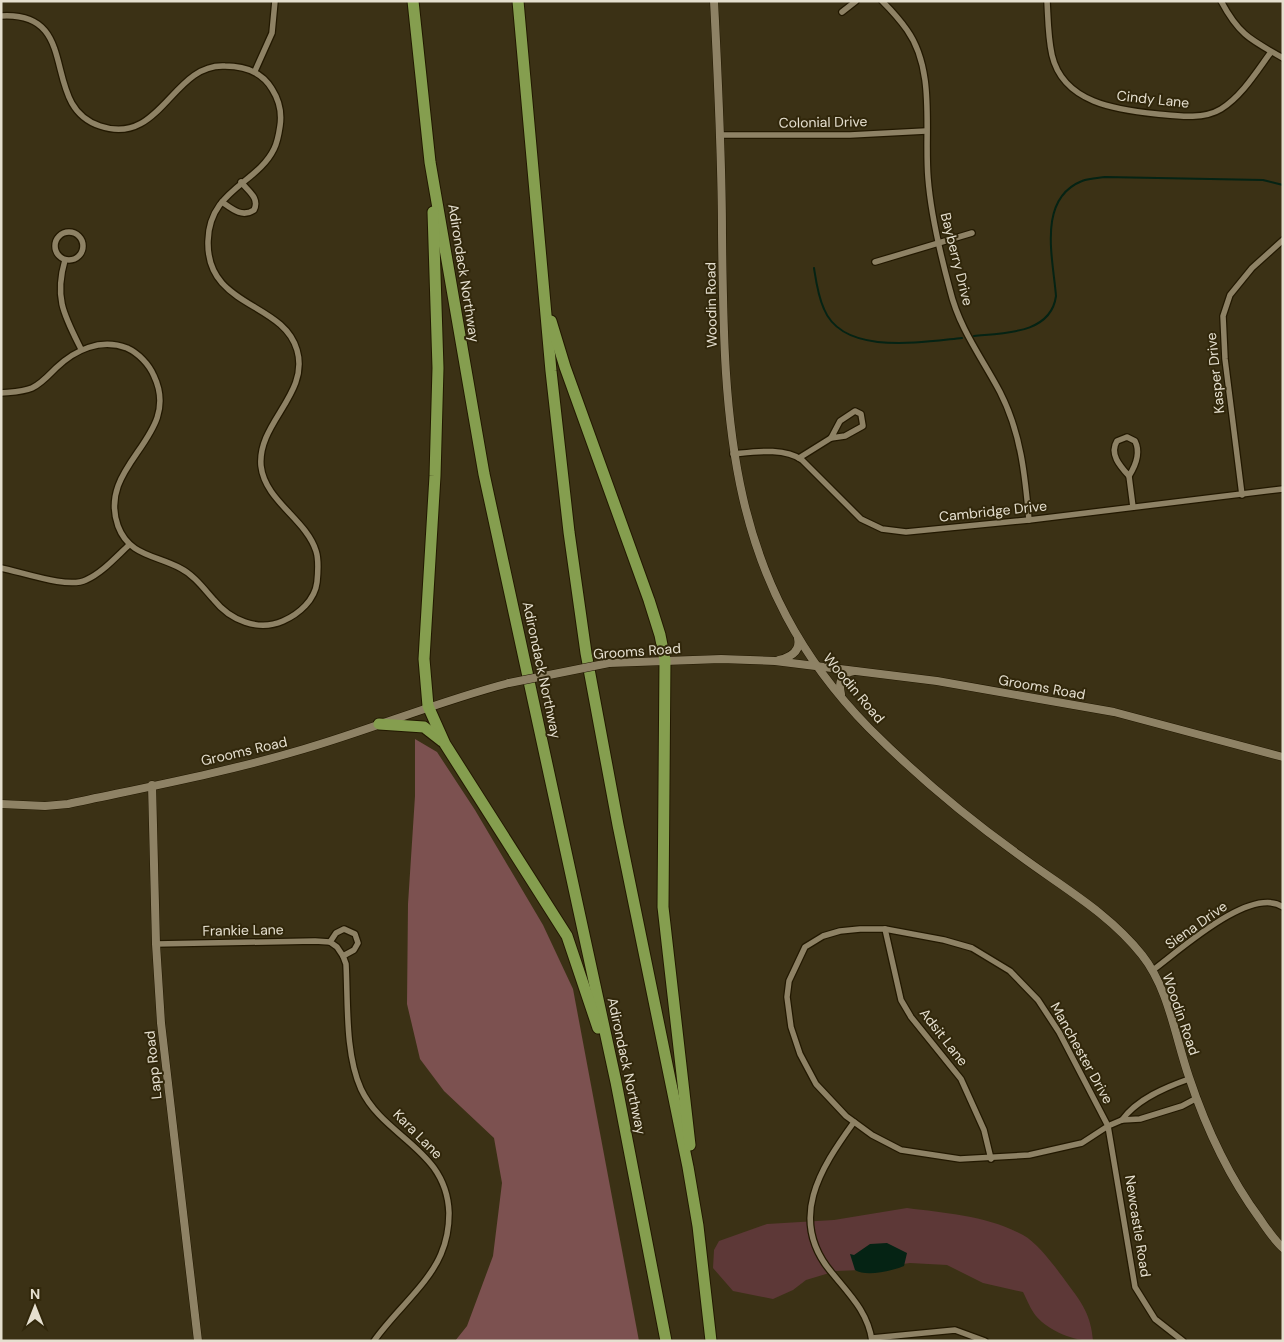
<svg xmlns="http://www.w3.org/2000/svg" width="1284" height="1342" font-family="'DM Sans',sans-serif">
  <style>
    .green { fill: #5d3837 }
    .forest { fill: #7c5150 }
    .water { fill: #052314 }
    .lines { fill: none; stroke-linecap: round; stroke-linejoin: round }
    .stream { stroke: #052314; stroke-width: 2 }
    .minor-casing { stroke: #221800; stroke-width: 8 }
    .tertiary-casing { stroke: #221800; stroke-width: 9 }
    .motorway-casing { stroke: #221800; stroke-width: 13 }
    .minor { stroke: #8e8265; stroke-width: 5.5 }
    .tertiary { stroke: #8e8265; stroke-width: 8 }
    .motorway { stroke: #859e4f; stroke-width: 11 }
    .tertiary-bridge-casing { stroke: #221800; stroke-width: 9; stroke-linecap: butt }
    .tertiary-bridge { stroke: #8e8265; stroke-width: 8 }
    .labels { text-anchor: middle; stroke-width: 4; stroke-linejoin: round; paint-order: stroke }
    .street-label { font-size: 14px; fill: #e5dfcf; stroke: #31270b }
  </style>
  <rect width="100%" height="100%" fill="#3b3115"/>
  <path class="green" d="M907 1208C946 1213 988 1216 1023 1235 1038 1243 1056 1268 1067 1283 1082 1303 1091 1315 1093 1341 1074 1341 1049 1331 1036 1316 1031 1310 1027 1300 1023 1292L983 1283 947 1265 910 1263 861 1270 836 1271 806 1280 793 1290 773 1299 733 1291 713 1268 714 1250 719 1241 767 1224 834 1220Z"/>
  <path class="forest" d="M415 739 437 752 475 810 543 925 573 989 639 1341H455L467 1326 493 1256 502 1183 494 1138 444 1091 420 1059 407 1004 408 904 415 796Z"/>
  <path class="water" d="M887 1243 907 1253 904 1266C892 1271 866 1277 855 1270L850 1254 854 1255 870 1244Z"/>
  <g class="lines">
    <g class="stream">
      <path d="M814 268C816 281 818 296 824 309 843 356 922 342 962 338"/>
      <path d="M974 336C1004 333 1051 334 1056 296 1053 258 1037 199 1082 181 1089 178 1098 178 1105 177L1263 180 1283 185"/>
    </g>
    <defs>
      <g id="minor">
        <path d="M882 1C891 10 900 20 907 30 936 71 924 131 928 178 931 216 940 253 950 290 959 328 982 358 1000 392 1021 433 1025 475 1029 520"/>
        <path d="M1047 1C1048 19 1048 37 1052 55 1063 103 1117 110 1157 114 1177 116 1203 120 1221 109 1242 96 1257 71 1271 52"/>
        <path d="M1221 1C1239 35 1251 40 1283 58"/>
        <path d="M842 12 856 1"/>
        <path d="M1 16C84 11 38 106 100 126 161 147 172 63 225 66 244 66 262 72 272 89 279 100 282 113 280 126 279 133 277 143 274 149 257 184 209 190 208 241 206 308 283 301 297 350 310 394 257 423 261 466 265 501 306 519 316 551 319 560 318 572 317 582 315 600 299 614 283 621 258 632 230 620 214 600 204 589 194 575 180 568 156 555 129 556 118 526 96 464 183 437 154 376 149 364 138 353 127 348 100 338 75 350 56 368 49 375 41 384 32 388 23 392 11 392 1 393"/>
        <path d="M255 71 272 33 275 1"/>
        <path d="M720 135H850L926 131"/>
        <path d="M222 202C232 209 242 218 254 210 260 198 248 191 241 182"/>
        <circle cx="69" cy="246" r="14"/>
        <path d="M65 260C54 298 64 315 81 349"/>
        <path d="M875 262 972 233"/>
        <path d="M855 411 861 414 863 426 845 436 831 438 840 421Z"/>
        <path d="M1127 437 1135 441C1141 453 1136 465 1129 476 1120 466 1109 454 1117 441Z"/>
        <path d="M733 454C754 452 784 447 802 460L861 519 882 529 906 532 1029 520 1283 489"/>
        <path d="M799 458 831 438"/>
        <path d="M1129 476 1133 507"/>
        <path d="M1242 495 1225 359 1223 316 1230 295 1252 268 1283 240"/>
        <path d="M1 568C22 572 68 589 86 580 102 573 116 557 129 545"/>
        <path d="M344 929 355 934 358 943 354 950 343 956 337 947 330 942 336 933Z"/>
        <path d="M885 929 901 1000 911 1017 961 1079 984 1130 991 1159"/>
        <path d="M156 944 315 941 330 942"/>
        <path d="M343 956 346 964C348 1002 345 1054 361 1089 384 1138 447 1149 449 1213 449 1227 447 1240 441 1254 428 1285 394 1312 374 1341"/>
        <path d="M1153 970C1179 951 1251 885 1283 907"/>
        <path d="M1122 1120C1137 1099 1166 1087 1189 1079"/>
        <path d="M854 1122C820 1169 787 1220 832 1273 849 1294 868 1312 872 1341"/>
        <path d="M872 1338 955 1330 985 1341"/>
        <path d="M1183 1341 1155 1319 1135 1287 1108 1126 1059 1032 1038 1000 1010 971 972 948 944 940 885 929H860L840 931 823 936 805 947 789 981 787 997 791 1027 800 1054 816 1084 846 1116 872 1135 901 1150 960 1159 1029 1155 1082 1143 1108 1126 1122 1120 1140 1119 1182 1106 1197 1098"/>
      </g>
      <g id="tertiary">
        <path d="M714 1C718 79 722 156 722 234 724 424 727 583 869 728 915 774 966 817 1019 855 1062 887 1109 913 1142 955 1169 989 1175 1037 1189 1077 1206 1128 1229 1177 1260 1219 1267 1229 1274 1240 1283 1248"/>
        <path d="M779 660C791 657 801 651 798 638"/>
        <path d="M609 663 721 659 775 661 937 681 1114 712 1283 757"/>
        <path d="M841 694C838 682 842 673 854 671"/>
        <path d="M152 785 156 944 161 1023 198 1341"/>
        <path d="M1 804 45 806 68 804C147 787 227 772 304 749 373 729 439 701 509 683"/>
      </g>
      <g id="motorway">
        <path d="M413 1 430 162 484 474 616 1082 666 1341"/>
        <path d="M518 1 551 371 569 532 586 653 618 825 688 1167 698 1226 711 1341"/>
        <path d="M433 212 438 368 435 476 424 659 428 706 445 744 567 936 598 1028"/>
        <path d="M551 321 565 367 649 600 660 635 665 660 663 907 690 1145"/>
        <path d="M379 724 424 727 442 741"/>
      </g>
    </defs>
    <use href="#minor" class="minor-casing"/>
    <use href="#tertiary" class="tertiary-casing"/>
    <use href="#motorway" class="motorway-casing"/>
    <use href="#minor" class="minor"/>
    <use href="#tertiary" class="tertiary"/>
    <use href="#motorway" class="motorway"/>
    <defs>
      <path id="tertiary-bridge" d="M509 683 609 663"/>
    </defs>
    <use href="#tertiary-bridge" class="tertiary-bridge-casing"/>
    <use href="#tertiary-bridge" class="tertiary-bridge"/>
  </g>
  <g class="labels">
    <g class="street-label">
      <text transform="translate(1153 99) rotate(6)" y="5">Cindy Lane</text>
      <text transform="translate(823 122) rotate(-1)" y="5">Colonial Drive</text>
      <text transform="translate(957 259) rotate(76)" y="5">Bayberry Drive</text>
      <text transform="translate(464 273) rotate(81)" y="5">Adirondack Northway</text>
      <text transform="translate(711 305) rotate(-91)" y="5">Woodin Road</text>
      <text transform="translate(1215 373) rotate(-96)" y="5">Kasper Drive</text>
      <text transform="translate(993 511) rotate(-6)" y="5">Cambridge Drive</text>
      <text transform="translate(637 651) rotate(-4)" y="5">Grooms Road</text>
      <text transform="translate(542 670) rotate(78)" y="5">Adirondack Northway</text>
      <text transform="translate(1042 687) rotate(10)" y="5">Grooms Road</text>
      <text transform="translate(854 688) rotate(50)" y="5">Woodin Road</text>
      <text transform="translate(244 751) rotate(-13)" y="5">Grooms Road</text>
      <text transform="translate(1196 925) rotate(-35)" y="5">Siena Drive</text>
      <text transform="translate(243 930) rotate(-1)" y="5">Frankie Lane</text>
      <text transform="translate(1181 1014) rotate(71)" y="5">Woodin Road</text>
      <text transform="translate(944 1037) rotate(52)" y="5">Adsit Lane</text>
      <text transform="translate(1082 1053) rotate(61)" y="5">Manchester Drive</text>
      <text transform="translate(153 1065) rotate(-96)" y="5">Lapp Road</text>
      <text transform="translate(627 1066) rotate(78)" y="5">Adirondack Northway</text>
      <text transform="translate(418 1134) rotate(45)" y="5">Kara Lane</text>
      <text transform="translate(1138 1226) rotate(81)" y="5">Newcastle Road</text>
    </g>
  </g>
  <rect width="1284" height="1342" fill="none" stroke="#e5dfcf" stroke-width="5"/>
  <g transform="translate(35 1307)" stroke="#31270b" stroke-width="4" paint-order="stroke">
  <path d="M0-4L9 19L0 12L-9 19Z" fill="#e5dfcf"/>
  <text y="-8" font-size="14" font-weight="bold" text-anchor="middle" fill="#e5dfcf">N</text>
  </g>
</svg>
